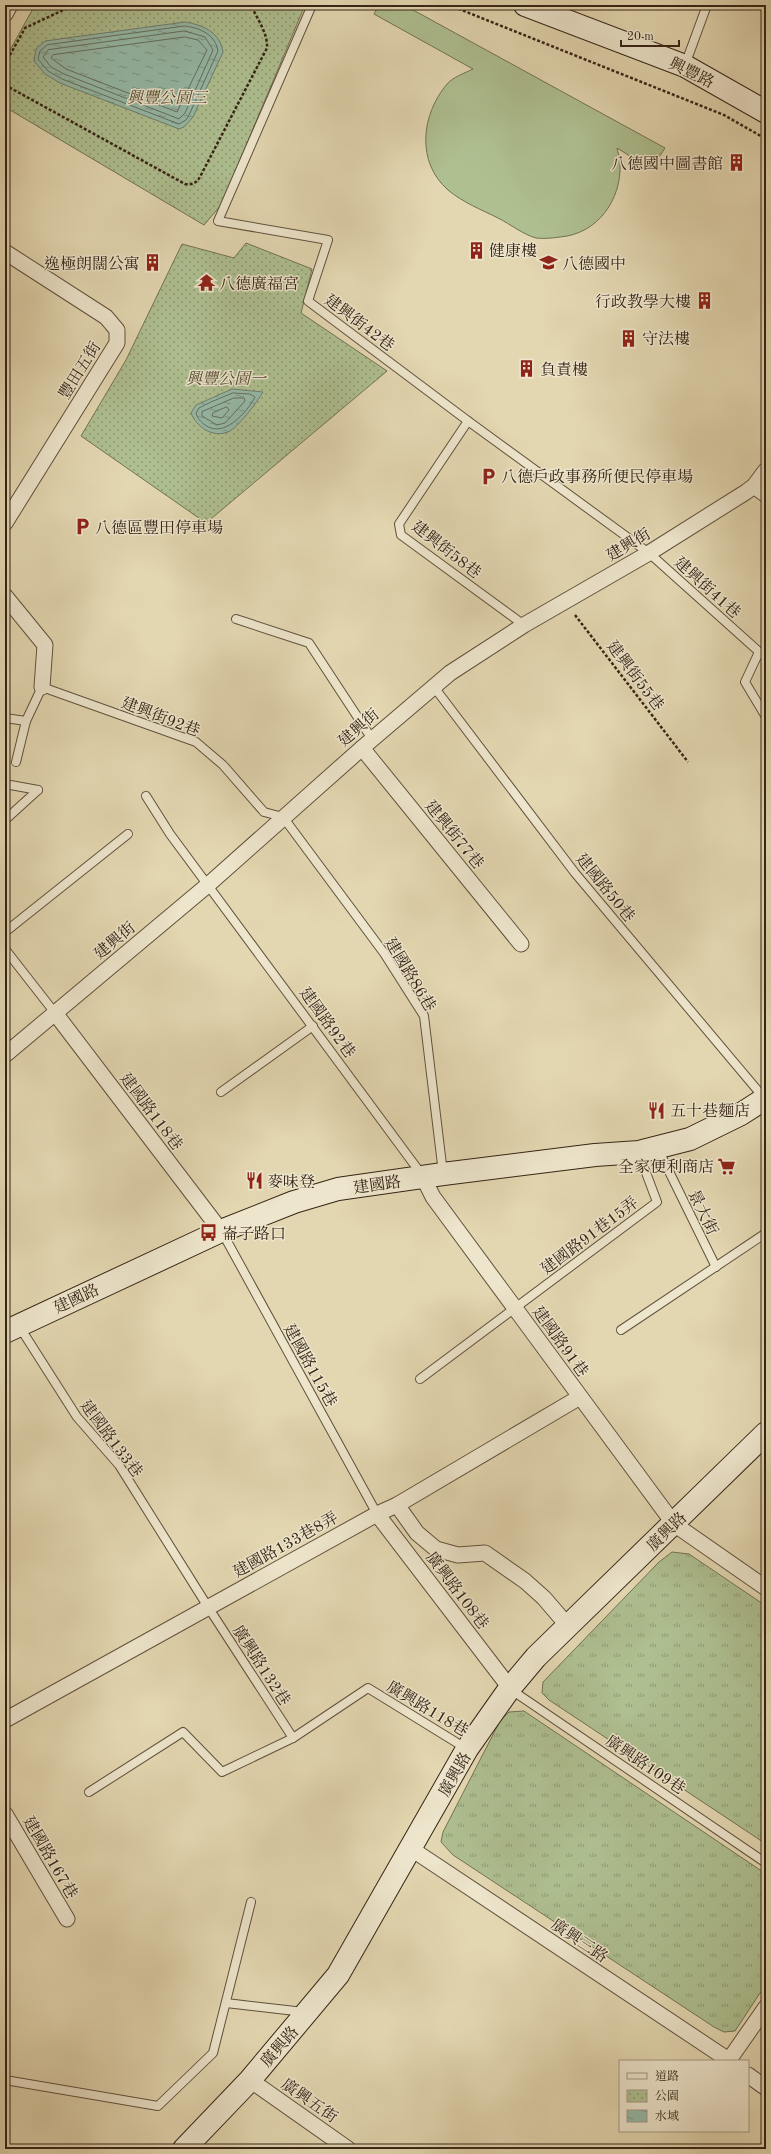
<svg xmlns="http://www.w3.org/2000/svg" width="771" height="2154" font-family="'Old Standard TT','Noto Serif TC',serif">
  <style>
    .grass { fill: url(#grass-tufts); stroke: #727253 }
    .park { fill: url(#park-dots); stroke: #727253 }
    .garden { fill: #aebf90; stroke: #727253 }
    .water { fill: url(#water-ripples); stroke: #6f7e6e }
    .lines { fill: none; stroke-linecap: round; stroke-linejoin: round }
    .shore { stroke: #656f60; stroke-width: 1 }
    .lane-casing { stroke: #60513d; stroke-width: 10 }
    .street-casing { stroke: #60513d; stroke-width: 17 }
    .secondary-casing { stroke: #352416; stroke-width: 24 }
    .path { stroke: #352416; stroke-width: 2.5; stroke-dasharray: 3 2; stroke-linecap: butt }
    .lane { stroke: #ede5cc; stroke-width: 8 }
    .street { stroke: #ede5cc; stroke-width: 15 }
    .secondary { stroke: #ede5cc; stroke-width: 22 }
    .labels { text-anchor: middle; stroke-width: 3; stroke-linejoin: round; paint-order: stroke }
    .street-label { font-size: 16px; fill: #352416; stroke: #ede5cc }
    .park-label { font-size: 16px; font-style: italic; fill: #534b34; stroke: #ede5cc }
    .poi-label { font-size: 16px; fill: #352416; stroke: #ede5cc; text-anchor: start }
  </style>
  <defs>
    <pattern id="grass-tufts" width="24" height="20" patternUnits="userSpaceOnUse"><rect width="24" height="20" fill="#aebf90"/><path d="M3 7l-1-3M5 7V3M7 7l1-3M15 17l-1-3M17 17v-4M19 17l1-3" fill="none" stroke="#8e9b75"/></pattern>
    <pattern id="park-dots" width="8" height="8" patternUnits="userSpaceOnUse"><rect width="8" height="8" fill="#aebf90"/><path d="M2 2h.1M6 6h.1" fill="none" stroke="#8e9b75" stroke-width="1.8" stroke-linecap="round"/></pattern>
    <pattern id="water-ripples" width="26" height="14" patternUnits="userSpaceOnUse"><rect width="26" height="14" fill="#95baa9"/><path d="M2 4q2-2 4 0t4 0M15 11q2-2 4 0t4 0" fill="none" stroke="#7a9789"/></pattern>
  </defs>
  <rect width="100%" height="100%" fill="#e3d7b1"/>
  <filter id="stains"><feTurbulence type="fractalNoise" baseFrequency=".005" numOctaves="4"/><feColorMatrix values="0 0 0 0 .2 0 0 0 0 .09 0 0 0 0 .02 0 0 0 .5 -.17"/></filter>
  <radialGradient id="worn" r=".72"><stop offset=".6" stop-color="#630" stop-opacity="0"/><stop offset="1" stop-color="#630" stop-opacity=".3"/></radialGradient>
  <g class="grass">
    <path d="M672 1552 689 1554 766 1606V1844L549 1700 542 1693 543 1682 659 1562Z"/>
    <path d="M524 1711 766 1874V1984L735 2031 724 2032 714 2027 453 1855 441 1842 443 1832 500 1721 509 1712Z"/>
  </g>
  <g class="park">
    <path d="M35 5H305L221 205 204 225 5 107V59Z"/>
    <path d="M246 243 312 269 301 313 387 371 206 523 81 436 126 360 182 244 234 258Z"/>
  </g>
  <path class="garden" d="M379 5H404L665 148 651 169 617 148C618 153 620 158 620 163 622 199 598 234 560 237 553 238 543 239 536 238 524 235 510 224 498 218 482 210 462 202 448 190 416 162 421 115 447 84 453 77 465 73 473 69L374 14Z"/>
  <g class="water">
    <path d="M185 22C203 25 220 32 223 52L193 117 184 127 179 129 60 83 45 74 34 61 36 49 45 41Z"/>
    <path d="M232 389 263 392C257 402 238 428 228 432 212 438 197 427 191 413L196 405Z"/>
  </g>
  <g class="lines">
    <g class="shore">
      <path d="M185 26C200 28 215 34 218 51L189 115 186 120 179 124 62 79 48 71 38 59 40 51 47 45Z"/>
      <path d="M185 31 205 37 213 50 185 113 179 119 64 74 51 67 43 57 48 50Z"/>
      <path d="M185 37 198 40 207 50 177 112 66 69 51 58 53 55Z"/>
      <path d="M233 393 250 394 255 397C247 412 224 439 205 425 200 421 198 419 196 413L199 408 211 402Z"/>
      <path d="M234 398H244L245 401 225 423 217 425 202 416V412Z"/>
      <path d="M227 407 229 410 222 418 212 416 213 413Z"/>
    </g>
    <defs>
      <g id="lane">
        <path d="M312 5 218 221 328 240 308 301 468 421 649 553 766 658"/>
        <path d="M685 65 707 5"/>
        <path d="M468 421 399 524 401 535 524 625"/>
        <path d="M236 619 309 643 372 739"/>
        <path d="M759 652 745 682 766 717"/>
        <path d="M434 687 575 873 764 1098"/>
        <path d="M5 718 26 721"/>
        <path d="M16 762 26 721 42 687 196 742 223 765 264 812 283 817 384 953 424 1016 443 1173"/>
        <path d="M5 784 38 790"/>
        <path d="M146 796 170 834 422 1175"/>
        <path d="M5 820 38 790"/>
        <path d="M5 932 128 834"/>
        <path d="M5 949 55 1013"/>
        <path d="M221 1092 313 1026"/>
        <path d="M658 1149 716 1267"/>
        <path d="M222 1232 377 1514"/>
        <path d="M19 1326 77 1417 119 1465 208 1607 293 1738"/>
        <path d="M621 1330 766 1233"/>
        <path d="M420 1379 657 1202 639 1154"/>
        <path d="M510 1689 766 1863"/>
        <path d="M89 1792 183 1732 222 1772 293 1738 368 1688 467 1749"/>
        <path d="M226 2003 304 2012"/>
        <path d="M5 2080 158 2106 213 2053 251 1902"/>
      </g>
      <g id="street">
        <path d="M5 14 10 5"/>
        <path d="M5 252 106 317 117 330V343L5 523"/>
        <path d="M754 486 766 495"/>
        <path d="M5 596 45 645 42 687"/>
        <path d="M362 748 521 944"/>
        <path d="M55 1013 221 1231"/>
        <path d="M5 1055 209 884 362 748 450 673 524 625 649 553 746 492 754 486 766 470"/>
        <path d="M423 1177 433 1197 674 1524 766 1588"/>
        <path d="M397 1505 417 1533 436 1549 458 1555 485 1553 525 1581 544 1598 568 1626"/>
        <path d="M377 1514 510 1688"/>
        <path d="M5 1720 377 1514 397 1505 580 1397"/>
        <path d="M5 1814 67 1919"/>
        <path d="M410 1848 730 2061"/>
        <path d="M729 2060 766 2007"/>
        <path d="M748 2075 766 2088"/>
        <path d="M250 2080 348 2149"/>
      </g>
      <g id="secondary">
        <path d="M525 5 685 66 766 112"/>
        <path d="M5 1332 221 1231 294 1202 338 1189 443 1174 595 1155 639 1152 690 1139 741 1114 766 1098"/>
        <path d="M184 2149 250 2080 338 1975 467 1749 510 1688 536 1657 766 1433"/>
      </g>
    </defs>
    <use href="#lane" class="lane-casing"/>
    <use href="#street" class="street-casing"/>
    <use href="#secondary" class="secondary-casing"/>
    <g class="path">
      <path d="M449 5 724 115 766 139"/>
      <path d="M5 64 25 28 74 5"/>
      <path d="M5 85 185 184C193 185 197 183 201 175L267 48C268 33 257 19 251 5"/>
      <path d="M575 615 688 762"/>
    </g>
    <use href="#lane" class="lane"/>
    <use href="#street" class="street"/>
    <use href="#secondary" class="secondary"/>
  </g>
  <defs>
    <symbol id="building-bare" viewBox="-9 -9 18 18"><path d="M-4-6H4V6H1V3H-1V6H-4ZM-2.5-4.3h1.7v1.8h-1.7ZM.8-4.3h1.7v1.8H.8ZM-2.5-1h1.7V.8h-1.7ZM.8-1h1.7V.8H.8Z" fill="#8f2418" stroke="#ede5cc" stroke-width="2.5" paint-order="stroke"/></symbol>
    <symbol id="school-bare" viewBox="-9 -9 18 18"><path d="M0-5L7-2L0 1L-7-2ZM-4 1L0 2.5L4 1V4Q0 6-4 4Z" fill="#8f2418" stroke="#ede5cc" stroke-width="2.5" paint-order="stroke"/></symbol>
    <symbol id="temple-bare" viewBox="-9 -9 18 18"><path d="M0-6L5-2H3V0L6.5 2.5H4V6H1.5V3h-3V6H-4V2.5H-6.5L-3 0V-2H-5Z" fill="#8f2418" stroke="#ede5cc" stroke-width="2.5" paint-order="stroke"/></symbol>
    <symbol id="parking-bare" viewBox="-9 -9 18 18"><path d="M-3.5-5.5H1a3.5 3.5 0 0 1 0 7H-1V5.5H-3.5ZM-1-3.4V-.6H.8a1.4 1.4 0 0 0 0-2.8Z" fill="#8f2418" stroke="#ede5cc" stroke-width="2.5" paint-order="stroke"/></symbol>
    <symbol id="restaurant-bare" viewBox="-9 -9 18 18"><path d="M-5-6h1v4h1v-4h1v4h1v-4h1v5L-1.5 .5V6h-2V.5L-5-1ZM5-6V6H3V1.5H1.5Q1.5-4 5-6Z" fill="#8f2418" stroke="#ede5cc" stroke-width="2.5" paint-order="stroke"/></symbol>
    <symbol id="supermarket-bare" viewBox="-9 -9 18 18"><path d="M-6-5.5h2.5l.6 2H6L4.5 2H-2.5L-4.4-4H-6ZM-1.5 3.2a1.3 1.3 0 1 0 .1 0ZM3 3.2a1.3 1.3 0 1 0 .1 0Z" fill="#8f2418" stroke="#ede5cc" stroke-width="2.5" paint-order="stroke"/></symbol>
    <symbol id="bus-bare" viewBox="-9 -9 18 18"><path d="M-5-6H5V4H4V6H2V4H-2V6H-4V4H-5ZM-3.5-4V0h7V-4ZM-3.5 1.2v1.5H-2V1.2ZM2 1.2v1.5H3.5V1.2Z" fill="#8f2418" stroke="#ede5cc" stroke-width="2.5" paint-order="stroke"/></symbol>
  </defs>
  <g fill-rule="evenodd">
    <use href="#building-bare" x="724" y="150" width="25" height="25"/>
    <use href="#building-bare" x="464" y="238" width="25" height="25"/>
    <use href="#building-bare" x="140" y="250" width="25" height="25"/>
    <use href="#school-bare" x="536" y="250" width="25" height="25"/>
    <use href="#temple-bare" x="194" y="270" width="25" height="25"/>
    <use href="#building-bare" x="692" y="288" width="25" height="25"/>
    <use href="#building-bare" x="616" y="326" width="25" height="25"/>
    <use href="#building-bare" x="514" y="356" width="25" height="25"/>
    <use href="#parking-bare" x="476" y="464" width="25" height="25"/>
    <use href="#parking-bare" x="70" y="514" width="25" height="25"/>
    <use href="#restaurant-bare" x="644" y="1098" width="25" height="25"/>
    <use href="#supermarket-bare" x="714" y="1154" width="25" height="25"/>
    <use href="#restaurant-bare" x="242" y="1168" width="25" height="25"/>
    <use href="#bus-bare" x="196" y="1220" width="25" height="25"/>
  </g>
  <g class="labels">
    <g class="street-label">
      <text transform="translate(692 72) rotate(26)" y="6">興豐路</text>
      <text transform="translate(360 322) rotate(37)" y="6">建興街42巷</text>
      <text transform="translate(79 370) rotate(-58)" y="6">豐田五街</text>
      <text transform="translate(628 544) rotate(-31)" y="6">建興街</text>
      <text transform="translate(447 549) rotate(38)" y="6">建興街58巷</text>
      <text transform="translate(708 587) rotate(42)" y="6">建興街41巷</text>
      <text transform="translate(636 675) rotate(53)" y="6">建興街55巷</text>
      <text transform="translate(161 716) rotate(21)" y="6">建興街92巷</text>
      <text transform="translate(358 727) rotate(-41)" y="6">建興街</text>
      <text transform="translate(455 834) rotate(51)" y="6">建興街77巷</text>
      <text transform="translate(606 887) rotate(51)" y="6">建國路50巷</text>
      <text transform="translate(114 940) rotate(-40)" y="6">建興街</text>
      <text transform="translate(411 974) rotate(59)" y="6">建國路86巷</text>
      <text transform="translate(328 1022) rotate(54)" y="6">建國路92巷</text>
      <text transform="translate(152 1111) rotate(53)" y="6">建國路118巷</text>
      <text transform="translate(377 1184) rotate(-8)" y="6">建國路</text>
      <text transform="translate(704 1212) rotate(64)" y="6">景大街</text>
      <text transform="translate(589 1235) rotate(-37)" y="6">建國路91巷15弄</text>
      <text transform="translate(76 1298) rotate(-25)" y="6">建國路</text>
      <text transform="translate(561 1341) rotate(54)" y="6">建國路91巷</text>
      <text transform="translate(311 1365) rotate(61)" y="6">建國路115巷</text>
      <text transform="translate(112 1438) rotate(53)" y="6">建國路133巷</text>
      <text transform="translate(666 1531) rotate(-44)" y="6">廣興路</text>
      <text transform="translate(285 1544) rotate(-29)" y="6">建國路133巷8弄</text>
      <text transform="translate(458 1590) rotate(53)" y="6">廣興路108巷</text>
      <text transform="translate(262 1665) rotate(57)" y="6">廣興路132巷</text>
      <text transform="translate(428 1708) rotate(31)" y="6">廣興路118巷</text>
      <text transform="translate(646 1764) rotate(34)" y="6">廣興路109巷</text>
      <text transform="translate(454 1774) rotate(-60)" y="6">廣興路</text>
      <text transform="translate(51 1857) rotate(60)" y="6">建國路167巷</text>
      <text transform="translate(580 1940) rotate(34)" y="6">廣興三路</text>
      <text transform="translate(279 2046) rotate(-49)" y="6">廣興路</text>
      <text transform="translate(310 2100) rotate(35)" y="6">廣興五街</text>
    </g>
    <g class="park-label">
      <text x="167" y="103">興豐公園三</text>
      <text x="226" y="384">興豐公園一</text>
    </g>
    <g class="poi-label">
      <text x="723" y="169" text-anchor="end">八德國中圖書館</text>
      <text x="489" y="256">健康樓</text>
      <text x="140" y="269" text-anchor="end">逸極朗闊公寓</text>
      <text x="562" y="269">八德國中</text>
      <text x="219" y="289">八德廣福宮</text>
      <text x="691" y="307" text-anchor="end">行政教學大樓</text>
      <text x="642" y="344">守法樓</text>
      <text x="540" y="375">負責樓</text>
      <text x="501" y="482">八德戶政事務所便民停車場</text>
      <text x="95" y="533">八德區豐田停車場</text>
      <text x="670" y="1116">五十巷麵店</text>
      <text x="714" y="1172" text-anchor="end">全家便利商店</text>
      <text x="267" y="1187">麥味登</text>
      <text x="222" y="1239">崙子路口</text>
    </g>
  </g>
  <rect width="771" height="2154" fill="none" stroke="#e3d7b1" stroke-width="20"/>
  <rect x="6" y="6" width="759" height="2142" fill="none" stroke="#352416" stroke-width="2"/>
  <rect x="10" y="10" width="751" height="2134" fill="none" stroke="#352416"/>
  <rect x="619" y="2060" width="130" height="72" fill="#ede5cc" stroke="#a39883"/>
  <rect x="627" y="2073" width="20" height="6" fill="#ede5cc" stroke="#a39883"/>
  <text x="655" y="2080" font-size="12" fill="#352416">道路</text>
  <rect x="627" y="2090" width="20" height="12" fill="url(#park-dots)" stroke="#a39883"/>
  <text x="655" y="2100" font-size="12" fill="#352416">公園</text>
  <rect x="627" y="2110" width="20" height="12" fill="url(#water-ripples)" stroke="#a39883"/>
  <text x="655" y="2120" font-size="12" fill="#352416">水域</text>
  <path d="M621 40v6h58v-6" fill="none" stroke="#352416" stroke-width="2"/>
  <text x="627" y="40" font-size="12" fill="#352416" stroke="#ede5cc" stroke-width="3" paint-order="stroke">20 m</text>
  <rect width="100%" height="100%" filter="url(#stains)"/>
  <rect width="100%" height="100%" fill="url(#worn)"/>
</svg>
